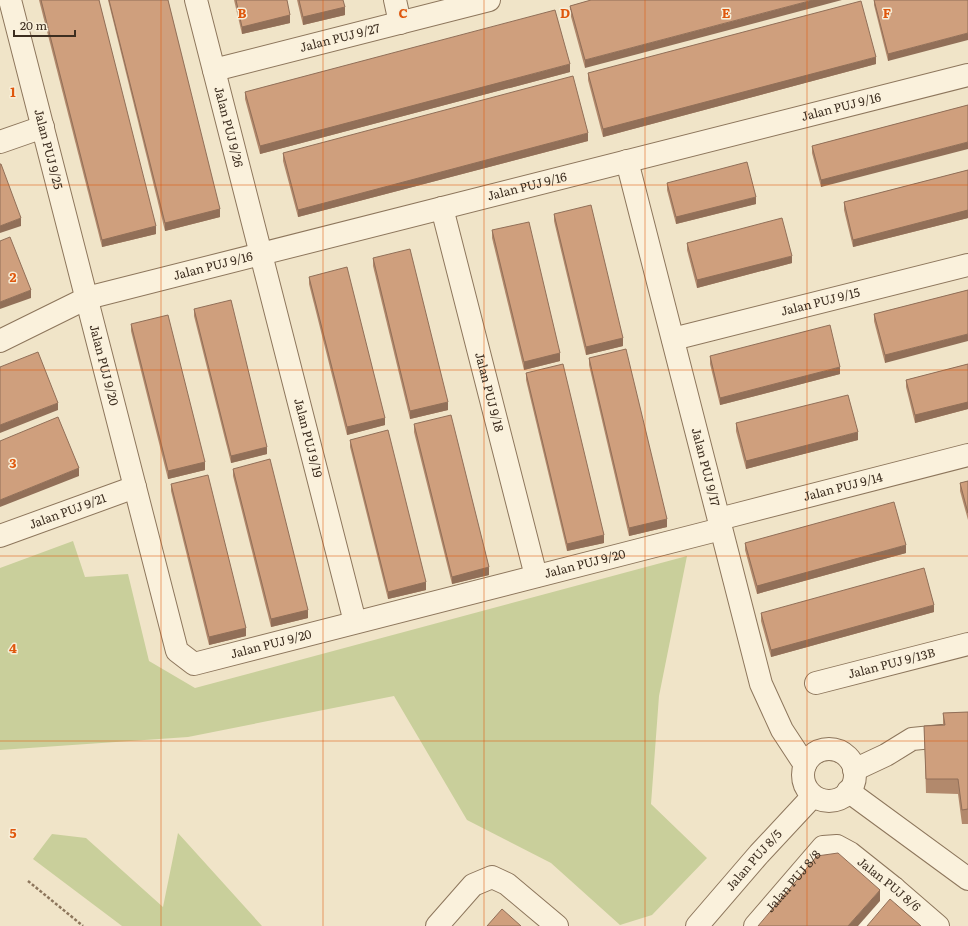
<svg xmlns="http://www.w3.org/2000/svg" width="968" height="926" font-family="Literata,serif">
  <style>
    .green { fill: #c9cf9b }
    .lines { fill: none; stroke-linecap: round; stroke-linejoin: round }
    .minor-casing { stroke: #8d765c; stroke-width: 24 }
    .path { stroke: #8d765c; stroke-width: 2.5; stroke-dasharray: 3 2; stroke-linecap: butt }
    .minor { stroke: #faf1dc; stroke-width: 22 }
    .wall { fill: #b2896c }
    .shaded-wall { fill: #916f58 }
    .building { fill: #cf9f7d; stroke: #916f58 }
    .grid { fill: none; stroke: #df570d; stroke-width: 1; stroke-opacity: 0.55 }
    .labels { text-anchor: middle; stroke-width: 3; stroke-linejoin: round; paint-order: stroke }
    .street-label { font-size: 12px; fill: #3d2e20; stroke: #f7eed8 }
    .grid-label { font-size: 13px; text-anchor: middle; font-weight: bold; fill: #df570d; stroke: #f7eed8; stroke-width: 3; stroke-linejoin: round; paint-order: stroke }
  </style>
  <rect width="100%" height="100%" fill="#f0e4c8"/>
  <g class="green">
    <path d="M73 541 85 577 128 574 149 661 195 688 687 556 659 696 651 804 707 858 652 915 620 925 551 863 467 820 394 696 188 737 0 750V568Z"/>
    <path d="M178 833 262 926H122L33 859 52 834 86 838 163 907Z"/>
  </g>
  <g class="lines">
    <defs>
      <g id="minor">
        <path id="s1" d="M10 0 177 651 194 664 721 529"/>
        <path id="s2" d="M196 0 355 622"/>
        <path d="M395 0 400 23"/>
        <path id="s3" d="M214 70 489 0"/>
        <path d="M0 142 43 127"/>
        <path id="s4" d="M627 161 761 684 782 730 805 765"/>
        <path id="s5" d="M442 208 536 576"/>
        <path id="s6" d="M673 339 968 265"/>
        <path id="s7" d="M0 341 87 298 968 75"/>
        <path id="s8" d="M719 519 968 455"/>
        <path id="s9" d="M0 536 135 487"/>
        <path id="s10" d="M816 683 968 644"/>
        <circle cx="829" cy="775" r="26"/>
        <path d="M854 770 886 755 912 739 942 736"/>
        <path d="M848 791 968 879"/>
        <path d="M437 926 473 885 492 877 507 884 557 926"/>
        <path id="s11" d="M697 926 759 854 813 796"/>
        <path id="s12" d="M755 926 823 847 837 846 850 853 894 888 938 926"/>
        <path d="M862 926 894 888"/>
      </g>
    </defs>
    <use href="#minor" class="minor-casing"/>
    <path class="path" d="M28 881 83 926"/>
    <use href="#minor" class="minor"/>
  </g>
  <g class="wall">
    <path d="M39 0H99L156 234 102 247Z"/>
    <path d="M108 0H168L220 217 165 231Z"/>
    <path d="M234 0H287L290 23 242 34Z"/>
    <path d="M297 0H343L345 15 303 25Z"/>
    <path d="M591 0 585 68 570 13V6Z"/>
    <path d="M874 0H968L888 61 874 5Z"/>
    <path d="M876 64 603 137 588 80V73Z"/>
    <path d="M570 72 260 154 245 99V92Z"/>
    <path d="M968 105 821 187 812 153V146Z"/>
    <path d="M588 141 298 217 283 161V153Z"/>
    <path d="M968 170V218L853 247 844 210V202Z"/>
    <path d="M667 183 756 204 676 224 667 190Z"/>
    <path d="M554 214 623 346 586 355 554 221Z"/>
    <path d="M492 230 560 361 524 370 492 238Z"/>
    <path d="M687 243 792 263 697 288 687 250Z"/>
    <path d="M373 258 448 410 410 419 373 266Z"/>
    <path d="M309 277 385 425 347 435 309 284Z"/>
    <path d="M968 290 885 363 874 321V314Z"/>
    <path d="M194 309 267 454 231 463 194 316Z"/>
    <path d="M131 324 205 470 168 479 131 331Z"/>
    <path d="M710 356 840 374 720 405 710 364Z"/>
    <path d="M589 358 667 527 629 536 589 365Z"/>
    <path d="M968 364V409L915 423 906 387V380Z"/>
    <path d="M526 373 604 543 567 551 526 380Z"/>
    <path d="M736 423 858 440 746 469 736 431Z"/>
    <path d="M414 424 489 575 452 584 414 432Z"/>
    <path d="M350 440 426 590 388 599 350 447Z"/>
    <path d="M233 469 308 618 271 627 233 476Z"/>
    <path d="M968 481V520L960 491V483Z"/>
    <path d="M171 484 246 636 209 645 171 491Z"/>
    <path d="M745 543 906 553 757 594 745 550Z"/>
    <path d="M934 612 771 657 761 621V613Z"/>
    <path d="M968 712V824H962L958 794 926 793 924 726 943 725V713Z"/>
  </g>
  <g class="shaded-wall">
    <path d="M813 0H842L585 68V60Z"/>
    <path d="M345 7V15L303 25V17Z"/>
    <path d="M290 15V23L242 34V27Z"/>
    <path d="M968 33V40L888 61V54Z"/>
    <path d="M876 57V64L603 137V129Z"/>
    <path d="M570 64V72L260 154V146Z"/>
    <path d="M588 133V141L298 217V210Z"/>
    <path d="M968 142V149L821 187V180Z"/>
    <path d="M756 197V204L676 224V217Z"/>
    <path d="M220 209V217L165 231V223Z"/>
    <path d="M968 210V218L853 247V240Z"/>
    <path d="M21 218V226L0 233V226Z"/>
    <path d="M156 226V234L102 247V240Z"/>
    <path d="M792 256V263L697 288V280Z"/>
    <path d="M31 290V298L0 309V302Z"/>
    <path d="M968 334V341L885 363V355Z"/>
    <path d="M623 338V346L586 355V347Z"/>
    <path d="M560 353V361L524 370V362Z"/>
    <path d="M840 367V374L720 405V398Z"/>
    <path d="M448 402V410L410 419V411Z"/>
    <path d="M968 402V409L915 423V415Z"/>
    <path d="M58 403V410L0 433V425Z"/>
    <path d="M385 418V425L347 435V427Z"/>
    <path d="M858 432V440L746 469V461Z"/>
    <path d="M267 447V454L231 463V456Z"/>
    <path d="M205 462V470L168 479V471Z"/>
    <path d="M79 468V476L0 507V500Z"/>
    <path d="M667 519V527L629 536V528Z"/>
    <path d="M604 535V543L567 551V544Z"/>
    <path d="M906 545V553L757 594V586Z"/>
    <path d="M489 567V575L452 584V577Z"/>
    <path d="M426 582V590L388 599V592Z"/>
    <path d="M934 605V612L771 657V650Z"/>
    <path d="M308 610V618L271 627V619Z"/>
    <path d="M246 628V636L209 645V637Z"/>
    <path d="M880 890V901L858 926H848Z"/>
  </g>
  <g class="building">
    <path d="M41 0H99L156 226 102 240Z"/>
    <path d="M109 0H168L220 209 165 223Z"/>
    <path d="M236 0H287L290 15 242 27Z"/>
    <path d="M299 0H343L345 7 303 17Z"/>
    <path d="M591 0H813L585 60 570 6Z"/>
    <path d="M874 0H968V33L888 54Z"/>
    <path d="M861 1 876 57 603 129 588 73Z"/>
    <path d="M555 10 570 64 260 146 245 92Z"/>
    <path d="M573 76 588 133 298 210 283 153Z"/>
    <path d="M968 105V142L821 180 812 146Z"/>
    <path d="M747 162 756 197 676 217 667 183Z"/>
    <path d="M0 164H1L21 218 0 226Z"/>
    <path d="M968 170V210L853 240 844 202Z"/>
    <path d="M591 205 623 338 586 347 554 214Z"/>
    <path d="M782 218 792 256 697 280 687 243Z"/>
    <path d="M529 222 560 353 524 362 492 230Z"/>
    <path d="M10 237 31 290 0 302V241Z"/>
    <path d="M410 249 448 402 410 411 373 258Z"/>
    <path d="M347 267 385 418 347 427 309 277Z"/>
    <path d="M968 290V334L885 355 874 314Z"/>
    <path d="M231 300 267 447 231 456 194 309Z"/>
    <path d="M168 315 205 462 168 471 131 324Z"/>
    <path d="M830 325 840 367 720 398 710 356Z"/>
    <path d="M626 349 667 519 629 528 589 358Z"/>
    <path d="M38 352 58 403 0 425V367Z"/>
    <path d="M563 364 604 535 567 544 526 373Z"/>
    <path d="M968 364V402L915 415 906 380Z"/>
    <path d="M848 395 858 432 746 461 736 423Z"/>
    <path d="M451 415 489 567 452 577 414 424Z"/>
    <path d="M58 417 79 468 0 500V441Z"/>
    <path d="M388 430 426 582 388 592 350 440Z"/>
    <path d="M270 459 308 610 271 619 233 469Z"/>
    <path d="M208 475 246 628 209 637 171 484Z"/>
    <path d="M968 481V513L960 483Z"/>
    <path d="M894 502 906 545 757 586 745 543Z"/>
    <path d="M924 568 934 605 771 650 761 613Z"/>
    <path d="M968 712V809L962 810 958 779H926L924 726 945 725 943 713Z"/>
    <path d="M838 853 880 890 848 926H758L817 856Z"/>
    <path d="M890 899 921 926H867Z"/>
    <path d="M502 909 521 926H487Z"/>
  </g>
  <path class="grid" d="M161 0V926M323 0V926M484 0V926M645 0V926M807 0V926M0 185H968M0 370H968M0 556H968M0 741H968"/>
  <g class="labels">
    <g class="street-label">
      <text dy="4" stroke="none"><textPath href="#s3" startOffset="130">Jalan PUJ 9/27</textPath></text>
      <text dy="4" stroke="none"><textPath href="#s7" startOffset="875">Jalan PUJ 9/16</textPath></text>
      <text dy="4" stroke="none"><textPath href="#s2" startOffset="131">Jalan PUJ 9/26</textPath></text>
      <text dy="4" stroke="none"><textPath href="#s1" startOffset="154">Jalan PUJ 9/25</textPath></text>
      <text dy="4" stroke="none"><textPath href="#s7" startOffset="551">Jalan PUJ 9/16</textPath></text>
      <text dy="4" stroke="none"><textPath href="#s7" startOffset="227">Jalan PUJ 9/16</textPath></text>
      <text dy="4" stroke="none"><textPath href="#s6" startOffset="152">Jalan PUJ 9/15</textPath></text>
      <text dy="4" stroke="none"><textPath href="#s1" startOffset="377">Jalan PUJ 9/20</textPath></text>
      <text dy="4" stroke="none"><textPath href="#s5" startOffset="190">Jalan PUJ 9/18</textPath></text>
      <text dy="4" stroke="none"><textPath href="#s2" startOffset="452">Jalan PUJ 9/19</textPath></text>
      <text dy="4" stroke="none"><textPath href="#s4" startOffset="316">Jalan PUJ 9/17</textPath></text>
      <text dy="4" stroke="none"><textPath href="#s8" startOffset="128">Jalan PUJ 9/14</textPath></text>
      <text dy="4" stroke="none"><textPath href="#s9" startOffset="72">Jalan PUJ 9/21</textPath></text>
      <text dy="4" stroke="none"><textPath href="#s1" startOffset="1097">Jalan PUJ 9/20</textPath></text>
      <text dy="4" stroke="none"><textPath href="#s1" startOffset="773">Jalan PUJ 9/20</textPath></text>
      <text dy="4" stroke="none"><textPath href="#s10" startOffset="78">Jalan PUJ 9/13B</textPath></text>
      <text dy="4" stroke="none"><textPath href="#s11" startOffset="87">Jalan PUJ 8/5</textPath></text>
      <text dy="4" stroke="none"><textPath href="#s12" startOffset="59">Jalan PUJ 8/8</textPath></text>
      <text dy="4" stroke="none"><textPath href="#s12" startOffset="183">Jalan PUJ 8/6</textPath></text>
    </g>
  </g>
  <g class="grid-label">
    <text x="242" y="18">B</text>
    <text x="403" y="18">C</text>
    <text x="565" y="18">D</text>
    <text x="726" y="18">E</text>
    <text x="887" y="18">F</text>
    <text x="13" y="97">1</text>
    <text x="13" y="282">2</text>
    <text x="13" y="468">3</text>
    <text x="13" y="653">4</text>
    <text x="13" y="838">5</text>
  </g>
  <path d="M14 30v6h61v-6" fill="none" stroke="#3d2e20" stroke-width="2"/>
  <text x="20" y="30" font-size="12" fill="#3d2e20" stroke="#f7eed8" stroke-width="3" paint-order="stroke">20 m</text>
</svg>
